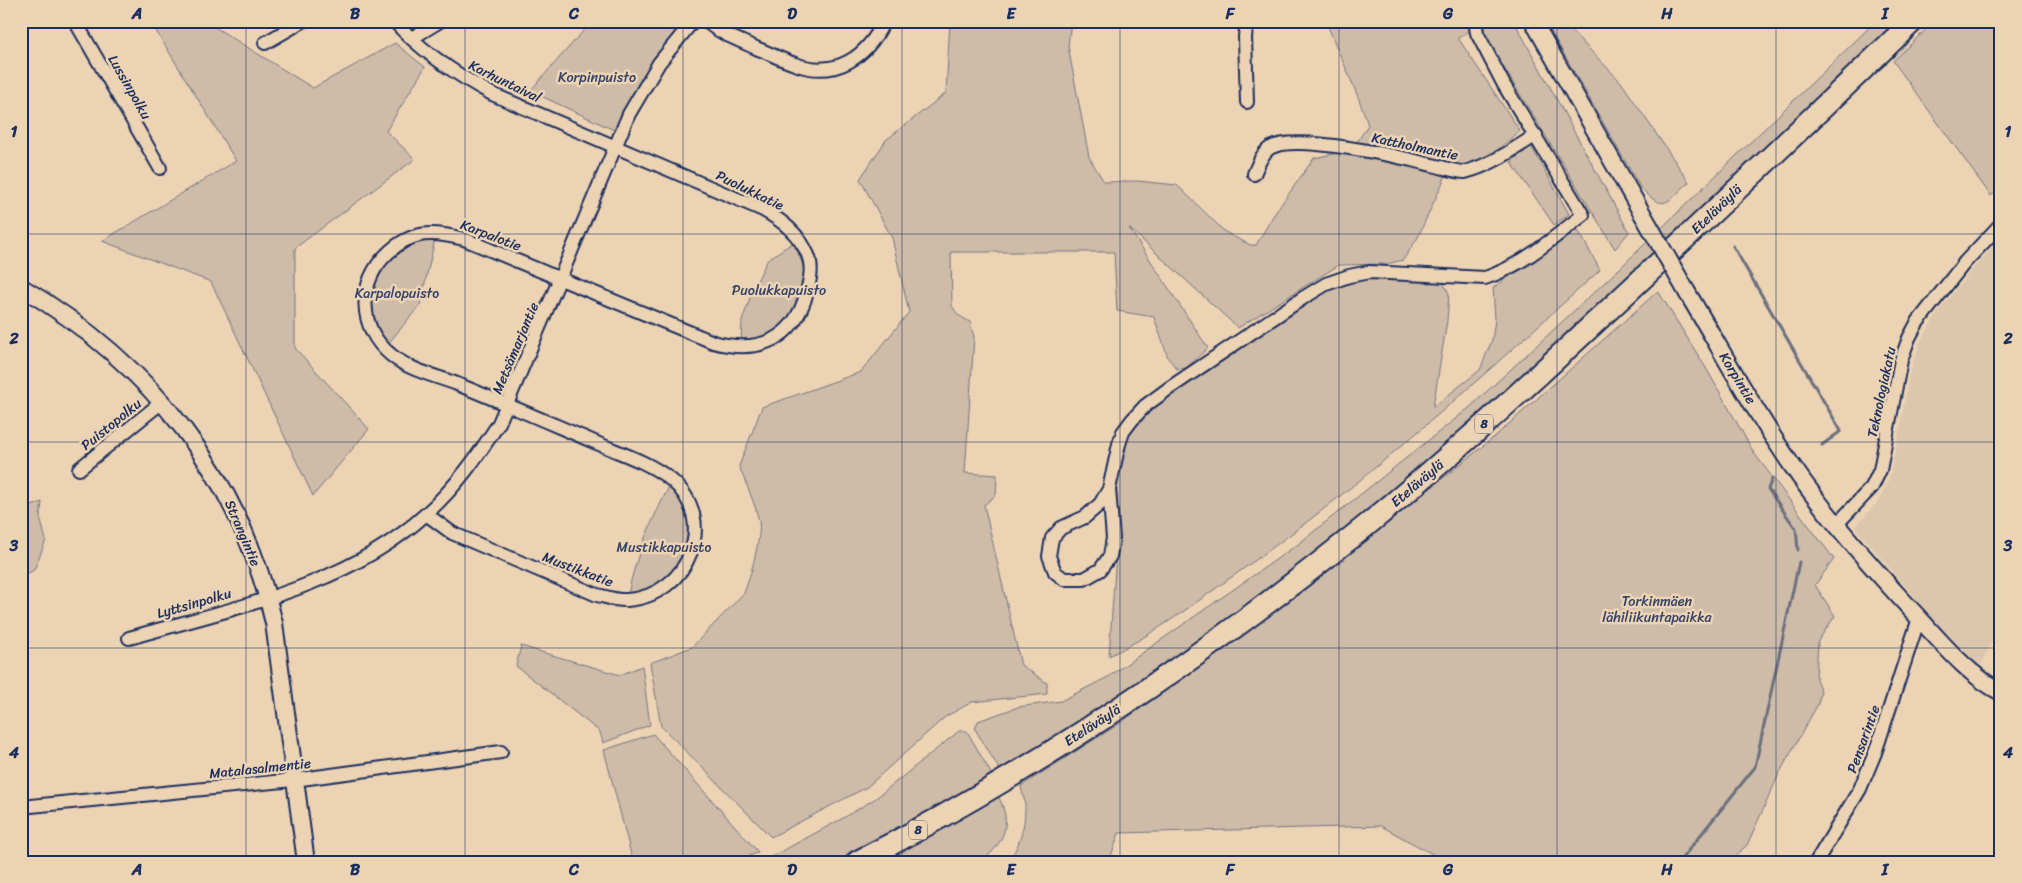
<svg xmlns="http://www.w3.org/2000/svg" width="2022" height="883" font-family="Sriracha,sans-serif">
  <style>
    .built { fill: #dcc7ae }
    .green { fill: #cebba8; stroke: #747583 }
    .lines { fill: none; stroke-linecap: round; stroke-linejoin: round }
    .stream { stroke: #6b6f7f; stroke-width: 3 }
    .minor-casing { stroke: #1b2f5e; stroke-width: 16 }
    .tertiary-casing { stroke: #1b2f5e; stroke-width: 20 }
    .trunk-casing { stroke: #1b2f5e; stroke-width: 25 }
    .minor { stroke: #ecd3b4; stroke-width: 12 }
    .tertiary { stroke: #ecd3b4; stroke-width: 16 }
    .trunk { stroke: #ecd3b4; stroke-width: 21 }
    .tertiary-bridge-casing { stroke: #1b2f5e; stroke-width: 20; stroke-linecap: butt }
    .tertiary-bridge { stroke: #ecd3b4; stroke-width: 16 }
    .grid { fill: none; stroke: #1b2f5e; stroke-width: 1; stroke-opacity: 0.55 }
    .labels { text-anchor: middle; stroke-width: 5; stroke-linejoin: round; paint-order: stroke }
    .shield { fill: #ecd3b4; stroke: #5a6078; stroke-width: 1 }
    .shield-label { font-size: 12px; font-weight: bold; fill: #1b2f5e }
    .park-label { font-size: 14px; fill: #364469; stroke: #ecd3b4 }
    .street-label { font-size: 14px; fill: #1b2f5e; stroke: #ecd3b4 }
    .neatline { fill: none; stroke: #1b2f5e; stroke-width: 2 }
    .grid-label { font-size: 16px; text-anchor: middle; font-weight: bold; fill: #1b2f5e }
  </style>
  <rect width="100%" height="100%" fill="#ecd3b4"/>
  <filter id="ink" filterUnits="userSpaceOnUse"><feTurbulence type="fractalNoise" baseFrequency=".02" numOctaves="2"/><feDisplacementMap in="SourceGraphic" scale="10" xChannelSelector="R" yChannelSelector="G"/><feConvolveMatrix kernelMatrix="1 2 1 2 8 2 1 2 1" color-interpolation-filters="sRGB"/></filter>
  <g filter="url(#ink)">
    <path class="built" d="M2001 238V622L1980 667 1937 624 1855 527 1880 499 1889 479 1901 424 1909 375 1919 345 1938 312 1974 267Z"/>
    <g class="green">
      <path d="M150 21H205L313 88 395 43 425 67 386 131 415 159 295 248V348L369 429 313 496 211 282 102 241 236 161Z"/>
      <path d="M592 21H687L656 56 614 130 530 91Z"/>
      <path d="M950 21H1071L1068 46 1089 157 1104 182 1137 181 1177 185 1225 232 1250 245H1256L1273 216 1314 158 1352 150 1368 125C1357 89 1339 56 1326 21H1464L1470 31 1458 38 1520 131 1480 164 1447 173 1417 239 1403 260 1387 264 1339 265 1238 328 1129 228 1208 348 1186 368 1177 369 1168 358 1154 317 1117 311 1114 252H951L952 306 958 315 970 322 974 337 965 473 997 475 996 495 984 505 1021 665 1047 683V694L972 702 945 717 867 787 771 837 661 726 650 663 692 647 744 593C750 578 762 536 759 521 755 503 746 484 739 466L762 407 861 372 909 312 892 238 860 179 886 140 946 93Z"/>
      <path d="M1486 21H1514L1629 232 1615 249 1486 39 1484 31Z"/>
      <path d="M1545 21H1562L1621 82 1689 182C1667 203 1664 213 1640 187Z"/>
      <path d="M1876 21H1899L1624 284 1412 476 1223 626 1122 696 1001 772 975 729 978 721 1018 707 1061 701 1108 677 1297 545 1469 408 1618 270Z"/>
      <path d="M1935 21H2001V187L1991 196 1893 61Z"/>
      <path d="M1531 146 1569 214 1554 225 1511 162Z"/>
      <path d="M1577 228 1600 270C1483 376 1366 483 1236 574 1195 603 1155 634 1109 656L1116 554 1114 487 1125 442 1133 426 1156 402 1187 385 1244 344 1322 293 1354 282 1377 277 1442 281 1449 293 1447 321 1433 407 1480 370 1492 340 1495 320 1493 288Z"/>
      <path d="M435 239 420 305 387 345C381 334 375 323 372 309 366 281 391 252 416 242 422 239 429 239 435 239Z"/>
      <path d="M794 242 805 271 802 298 784 325 773 334 741 344 742 321 753 289 768 259Z"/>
      <path d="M1658 291 1706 368 1754 453 1834 559 1815 585 1835 616 1818 641 1816 679 1821 691 1818 704 1780 772 1747 845 1729 862H1447L1381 826 1119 833 1109 862H1006C1019 851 1025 826 1025 810 1026 802 1022 794 1021 786L1119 724 1303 591 1493 438Z"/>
      <path d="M671 483 687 510 689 524 688 549 677 569 650 591 628 594C636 554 652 519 671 483Z"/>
      <path d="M42 502 40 517 46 540 34 570 21 577V523L30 516 29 507Z"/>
      <path d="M521 646 620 675 642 666 650 725 603 743 600 732 516 666Z"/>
      <path d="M959 731H967L993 777 839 862H762L845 817 876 798Z"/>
      <path d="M653 734 758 852 738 862H633L604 750Z"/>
      <path d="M998 796C1013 823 1004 844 981 862H880Z"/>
    </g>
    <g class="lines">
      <g class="stream">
        <path d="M1733 246 1841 431 1822 445"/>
        <path d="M1772 479 1768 489 1796 529 1798 550"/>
        <path d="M1679 862 1755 767 1799 562"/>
      </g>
      <defs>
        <g id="minor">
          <path d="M75 21 160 168"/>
          <path d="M394 21C421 51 457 75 492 94L763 210C783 221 799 234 808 255 813 267 810 280 807 292 794 341 758 354 713 342L464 239C433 231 412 230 388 253 357 282 358 328 391 355 409 370 436 376 457 384 504 403 552 424 599 444 623 454 650 463 670 479 720 519 689 596 627 600 617 601 607 597 597 595L452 533 426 514"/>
          <path d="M706 21C720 34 739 40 756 48 769 53 782 60 795 64 836 79 867 57 884 21"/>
          <path d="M1247 21 1245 37 1247 102"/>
          <path d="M412 38 440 21"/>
          <path d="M265 43 303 21"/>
          <path d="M1254 174C1258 165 1262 153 1270 148 1295 133 1401 157 1432 165 1443 167 1454 172 1465 172 1491 165 1513 150 1536 135"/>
          <path d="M79 469 162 402"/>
          <path d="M1109 489 1100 504 1085 517 1061 528 1052 538 1049 556 1055 572 1064 579H1084L1100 570 1110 556 1113 538 1109 489 1119 444 1123 432 1132 420 1145 406 1168 389 1303 298 1326 284 1349 276 1369 272 1485 278C1522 266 1553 238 1583 215L1504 85 1477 33 1475 21"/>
          <path d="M1837 524 1872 487 1880 470 1901 360 1909 338 1917 323 1965 262 2001 224"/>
          <path d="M129 638C231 608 345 588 426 514 456 487 478 456 499 423L629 114 659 63 693 21"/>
          <path d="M21 807 294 780 501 752"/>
          <path d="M1816 862 1860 789 1875 753 1919 618"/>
        </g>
        <g id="tertiary">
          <path d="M1533 21 1643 215"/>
          <path d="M21 287C151 364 240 476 274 623L306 862"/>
          <path d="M1688 294C1718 344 1745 395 1777 443 1817 506 1867 562 1917 616 1942 643 1968 675 2001 692"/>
        </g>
        <path id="trunk" d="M857 862C1037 770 1205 656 1362 529 1440 466 1514 398 1587 330 1697 228 1805 125 1913 21"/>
      </defs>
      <use href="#minor" class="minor-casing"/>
      <use href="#tertiary" class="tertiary-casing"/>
      <use href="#trunk" class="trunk-casing"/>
      <use href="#minor" class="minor"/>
      <use href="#tertiary" class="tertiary"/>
      <use href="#trunk" class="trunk"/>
      <defs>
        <path id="tertiary-bridge" d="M1643 215 1688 294"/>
      </defs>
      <use href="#tertiary-bridge" class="tertiary-bridge-casing"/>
      <use href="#tertiary-bridge" class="tertiary-bridge"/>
    </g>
  </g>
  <path class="grid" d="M246 21V862M465 21V862M683 21V862M902 21V862M1120 21V862M1339 21V862M1557 21V862M1776 21V862M21 234H2001M21 442H2001M21 648H2001"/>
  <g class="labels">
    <g class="shield">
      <rect x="1475" y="414.5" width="18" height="19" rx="4"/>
      <rect x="909" y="820.5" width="18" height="19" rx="4"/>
    </g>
    <g class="shield-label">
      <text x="1484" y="428">8</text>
      <text x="918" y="834">8</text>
    </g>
    <g class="park-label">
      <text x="597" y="82">Korpinpuisto</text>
      <text x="779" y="295">Puolukkapuisto</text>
      <text x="397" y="298">Karpalopuisto</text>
      <text x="664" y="552">Mustikkapuisto</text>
      <text x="1657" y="606">Torkinmäen<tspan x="1657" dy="16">lähiliikuntapaikka</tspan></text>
    </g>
    <g class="street-label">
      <text transform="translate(505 81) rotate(26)" y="5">Karhuntaival</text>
      <text transform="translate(130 87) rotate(60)" y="5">Lussinpolku</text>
      <text transform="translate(1415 146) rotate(12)" y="5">Kattholmantie</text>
      <text transform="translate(750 190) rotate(26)" y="5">Puolukkatie</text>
      <text transform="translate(1716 209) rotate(-44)" y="5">Eteläväylä</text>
      <text transform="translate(491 235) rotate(21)" y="5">Karpalotie</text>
      <text transform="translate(515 348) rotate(-67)" y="5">Metsämarjantie</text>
      <text transform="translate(1738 378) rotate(59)" y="5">Korpintie</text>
      <text transform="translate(1881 392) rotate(-78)" y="5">Teknologiakatu</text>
      <text transform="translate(111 424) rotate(-39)" y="5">Puistopolku</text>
      <text transform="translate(1417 483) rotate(-40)" y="5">Eteläväylä</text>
      <text transform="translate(243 533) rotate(67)" y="5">Strangintie</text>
      <text transform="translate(578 569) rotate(21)" y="5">Mustikkatie</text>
      <text transform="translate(194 603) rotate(-16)" y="5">Lyttsinpolku</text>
      <text transform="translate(1092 725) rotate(-33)" y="5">Eteläväylä</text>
      <text transform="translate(1863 739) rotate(-70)" y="5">Pensarintie</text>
      <text transform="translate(260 768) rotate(-6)" y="5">Matalasalmentie</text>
    </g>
  </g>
  <rect width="2022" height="883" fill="none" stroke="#ecd3b4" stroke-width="55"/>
  <rect x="28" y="28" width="1966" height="828" class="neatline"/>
  <g class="grid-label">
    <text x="137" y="19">A</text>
    <text x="355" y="19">B</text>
    <text x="574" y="19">C</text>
    <text x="792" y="19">D</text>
    <text x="1011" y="19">E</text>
    <text x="1230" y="19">F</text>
    <text x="1448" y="19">G</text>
    <text x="1667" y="19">H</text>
    <text x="1885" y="19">I</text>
    <text x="14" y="137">1</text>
    <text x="2008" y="137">1</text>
    <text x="14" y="344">2</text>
    <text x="2008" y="344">2</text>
    <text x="14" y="551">3</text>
    <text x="2008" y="551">3</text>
    <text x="14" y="758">4</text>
    <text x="2008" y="758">4</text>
    <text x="137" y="875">A</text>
    <text x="355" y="875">B</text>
    <text x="574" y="875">C</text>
    <text x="792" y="875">D</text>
    <text x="1011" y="875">E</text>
    <text x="1230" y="875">F</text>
    <text x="1448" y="875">G</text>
    <text x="1667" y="875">H</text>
    <text x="1885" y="875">I</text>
  </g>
</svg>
